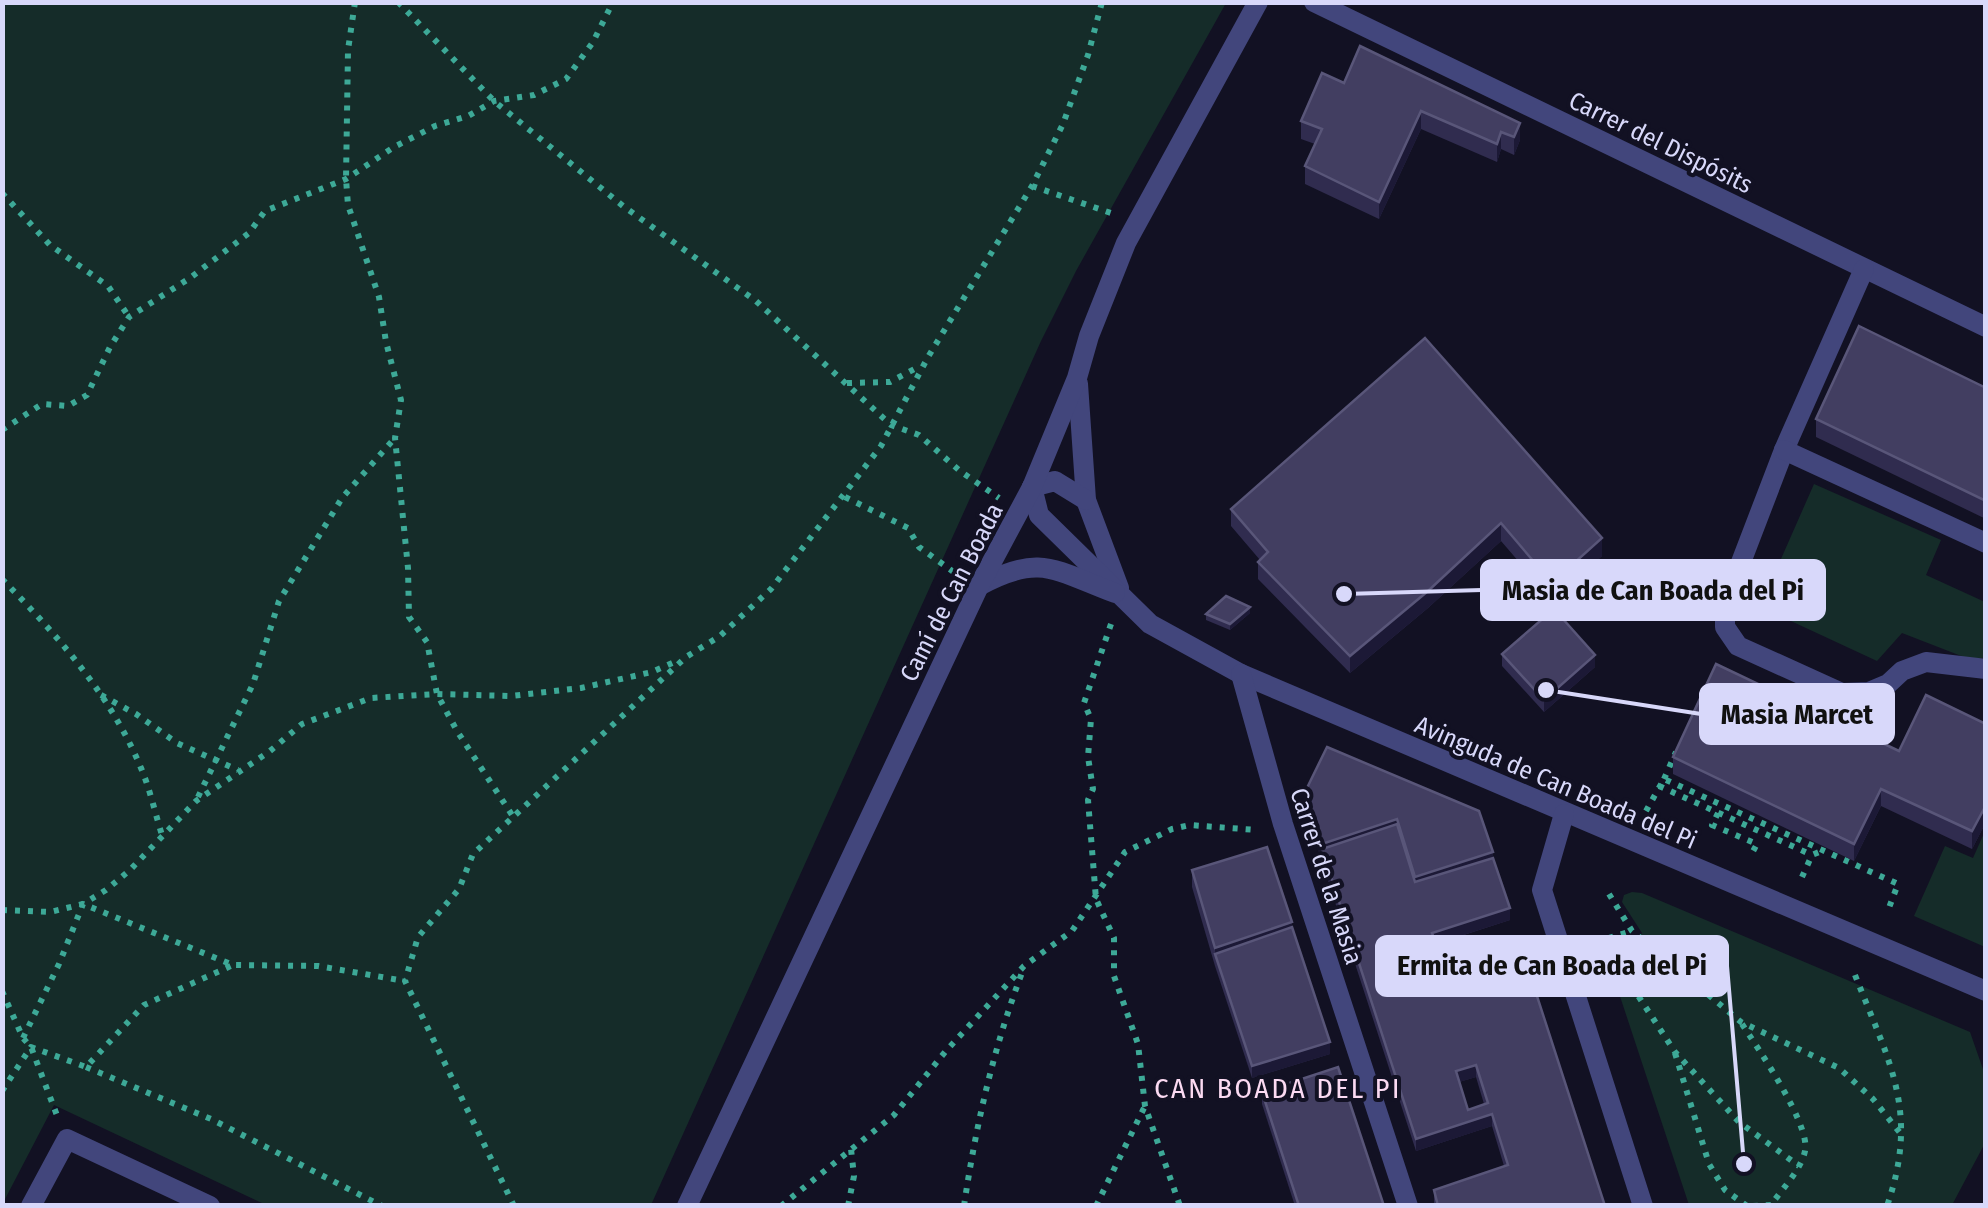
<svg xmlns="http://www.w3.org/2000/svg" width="1988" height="1208" font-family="'Fira Sans Condensed',sans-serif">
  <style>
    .green { fill: #152c29 }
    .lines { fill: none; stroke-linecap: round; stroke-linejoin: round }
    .path { stroke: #3da997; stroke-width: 6; stroke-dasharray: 5 8; stroke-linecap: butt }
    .street { stroke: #42467c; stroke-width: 20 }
    .wall { fill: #302c4f; fill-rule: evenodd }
    .shaded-wall { fill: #1c1936 }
    .building { fill: #423e61; stroke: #595679; stroke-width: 2.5; fill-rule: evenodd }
    .labels { text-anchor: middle; stroke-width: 8; stroke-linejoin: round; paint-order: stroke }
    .street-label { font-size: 25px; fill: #d8d8fa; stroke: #121123 }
    .neighbourhood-label { font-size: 28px; letter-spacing: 2.5px; fill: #fbdaf2; stroke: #121123 }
    .leader { fill: none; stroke: #d8d8fa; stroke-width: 4 }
    .callout-dot { fill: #d8d8fa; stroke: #121123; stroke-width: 4 }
    .callout { fill: #d8d8fa; stroke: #d8d8fa; stroke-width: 4 }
    .callout-label { font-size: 28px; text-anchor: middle; font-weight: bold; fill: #111 }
  </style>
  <rect width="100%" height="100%" fill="#121123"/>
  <g class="green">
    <path d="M2 3H1226L1076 271 1041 341 651 1205H266L54 1105 3 1203Z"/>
    <path d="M1814 484 1941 540 1926 575 1985 602V652L1983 658 1969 659 1902 633 1877 661 1776 614 1773 577Z"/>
    <path d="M1985 831V947L1914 916 1945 846 1973 858Z"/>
    <path d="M1632 892 1642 893 1970 1032 1985 1075V1143L1952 1205H1689L1606 954 1613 952 1611 945 1636 942 1642 933 1622 902 1624 895Z"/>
  </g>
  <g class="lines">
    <g class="path">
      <path d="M355 2 348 50 346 179 348 205 379 297 386 342 401 400 395 438 408 568 409 617 427 642 437 694 457 731 514 818"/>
      <path d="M398 2 494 101 623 206 756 301 891 425 919 435 960 471 999 498"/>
      <path d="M1032 186 1111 213"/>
      <path d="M2 193 50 245 108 286 129 317"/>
      <path d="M847 383 890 382 920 366"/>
      <path d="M2 430 42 404 68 406 87 395 110 347 129 317 190 278 249 233 265 211 346 179 394 147 435 126 468 116 494 101 534 95 566 79 593 42 613 2"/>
      <path d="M845 497 908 528 919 547 955 573"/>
      <path d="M2 579C56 634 111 695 141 768 150 789 155 813 162 835"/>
      <path d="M1111 624 1084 703 1091 719 1088 757 1093 789 1088 800 1096 899 1114 938V976L1138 1044 1145 1106 1180 1206"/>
      <path d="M101 695 136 714 177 743 238 770"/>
      <path d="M1664 779 1676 752"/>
      <path d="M1659 786 1812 855"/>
      <path d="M198 797 253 684 279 601 342 498 394 439"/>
      <path d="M1646 811 1664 779 1898 884 1887 913"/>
      <path d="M1718 813 1712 825 1757 844 1751 855"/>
      <path d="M1802 877 1812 855 1824 850"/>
      <path d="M1609 894 1632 931 1741 1022 1839 1068 1873 1099 1901 1134"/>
      <path d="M2 910 50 912 83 904 233 965 318 966 405 981"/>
      <path d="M1596 942 1632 931"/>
      <path d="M1610 953 1675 1052 1739 1122 1799 1166"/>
      <path d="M1855 975C1889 1062 1920 1111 1887 1206"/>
      <path d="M2 991 23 1038 31 1047 58 1118"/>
      <path d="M1742 1024C1757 1047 1811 1125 1805 1151 1801 1170 1782 1189 1771 1205L1751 1206"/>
      <path d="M23 1038 59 964 83 904 106 890 130 870 196 801 270 751 302 724 371 698 437 694 511 696 581 688 652 672 679 660"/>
      <path d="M1675 1053 1709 1164 1725 1190 1747 1206"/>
      <path d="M86 1067 211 1119 382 1206"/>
      <path d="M2 1091 31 1047 86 1067 144 1005 233 965"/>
      <path d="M514 1206 405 981 418 937 459 889 473 854 686 657 720 636 771 589 881 446 928 357 1032 186 1063 124 1088 55 1102 2"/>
      <path d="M781 1206 894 1115 945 1052 1024 966 1072 931 1125 852 1172 829 1190 825 1256 830"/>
      <path d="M848 1206 854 1176 851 1149"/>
      <path d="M964 1206C976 1124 994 1046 1023 970"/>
      <path d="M1096 1206 1144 1108"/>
    </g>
    <g class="street">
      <path d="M1314 2 1986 327"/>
      <path d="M1864 269 1784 450 1725 604V627L1738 646 1842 693 1869 692 1888 684 1902 671 1926 662 1986 669"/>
      <path d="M1078 384 1086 500 1119 588"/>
      <path d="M1784 450 1986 543"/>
      <path d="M1032 487 1039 515 1150 624 1241 674 1986 991"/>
      <path d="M1032 487 1055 481 1086 500"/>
      <path d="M979 586C1040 553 1054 570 1115 593"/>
      <path d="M1241 674 1283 824 1408 1206"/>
      <path d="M1564 814 1542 890 1643 1206"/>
      <path d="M31 1206 67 1139 210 1206"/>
      <path d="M687 1206 979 586 1032 487 1077 378 1089 336 1126 243 1258 2"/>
    </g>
  </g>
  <g class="wall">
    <path d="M1360 46 1520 140 1514 155 1501 149 1497 162 1421 129 1379 219 1305 184V166L1315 144 1301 139V121L1344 83Z"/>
    <path d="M1425 338 1602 556 1552 600 1501 541 1428 608 1350 673 1258 579V562L1260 560 1231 526V509Z"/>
    <path d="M1986 388V519L1816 437V419Z"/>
    <path d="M1250 613 1230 630 1206 620V614Z"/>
    <path d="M1502 654 1595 667 1544 712 1502 666Z"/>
    <path d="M1986 724V822L1972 849 1881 806 1854 861 1673 774V757L1899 751Z"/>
    <path d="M1327 747 1493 858 1510 920 1436 944 1449 983 1605 1206H1434V1190L1504 1166 1492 1126 1416 1151 1305 810V792ZM1476 1077 1484 1104 1468 1110 1459 1082Z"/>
    <path d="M1192 870 1292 927 1330 1054 1252 1078 1215 966 1192 887Z"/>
    <path d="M1262 1092 1384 1206H1295L1262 1104Z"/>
  </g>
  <g class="shaded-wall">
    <path d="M1421 111V129L1379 219V202Z"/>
    <path d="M1520 123V140L1514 155V137Z"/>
    <path d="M1501 132V149L1497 162V144Z"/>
    <path d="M1501 523V541L1428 608 1350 673V656Z"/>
    <path d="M1602 538V556L1552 600V583Z"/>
    <path d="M1250 607V613L1230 630V624Z"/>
    <path d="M1595 655V667L1544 712V700Z"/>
    <path d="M1881 789V806L1854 861V844Z"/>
    <path d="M1986 805V822L1972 849V831Z"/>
    <path d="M1397 819V836L1322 849V844Z"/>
    <path d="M1493 852V870L1415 894V877Z"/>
    <path d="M1510 908V920L1432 945V933Z"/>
    <path d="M1292 922V939L1215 954V966V948Z"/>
    <path d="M1330 1042V1054L1252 1078V1066Z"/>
    <path d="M1476 1065V1077L1456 1083V1071Z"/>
    <path d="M1492 1114V1126L1416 1151V1139Z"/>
  </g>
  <g class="building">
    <path d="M1360 46 1520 123 1514 137 1501 132 1497 144 1421 111 1379 202 1305 166 1322 129 1301 121 1322 73 1344 83Z"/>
    <path d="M1859 326 1986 388V501L1816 419Z"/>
    <path d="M1425 338 1602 538 1552 583 1501 523 1428 591 1350 656 1258 562 1268 552 1231 509Z"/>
    <path d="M1226 596 1250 607 1230 624 1206 614Z"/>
    <path d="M1554 609 1595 655 1544 700 1502 654Z"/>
    <path d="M1716 664 1899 751 1926 695 1986 724V805L1972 831 1881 789 1854 844 1673 757Z"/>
    <path d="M1327 747 1479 811 1493 852 1415 877 1397 819 1322 844 1305 792Z"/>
    <path d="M1397 824 1415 882 1493 858 1510 908 1432 933 1449 983 1525 959 1605 1206H1438L1434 1190 1508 1165 1492 1114 1416 1139 1322 849ZM1476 1065 1488 1103 1468 1110 1456 1071Z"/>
    <path d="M1267 847 1292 922 1215 948 1192 870Z"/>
    <path d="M1292 927 1330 1042 1252 1066 1215 954Z"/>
    <path d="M1338 1067 1384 1206H1299L1262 1092Z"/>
  </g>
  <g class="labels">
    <g class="street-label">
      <text transform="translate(1661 142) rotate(26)" y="9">Carrer del Dispósits</text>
      <text transform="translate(951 592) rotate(-63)" y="9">Camí de Can Boada</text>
      <text transform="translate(1556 782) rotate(23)" y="9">Avinguda de Can Boada del Pi</text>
      <text transform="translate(1327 876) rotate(72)" y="9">Carrer de la Masia</text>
    </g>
    <g class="neighbourhood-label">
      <text x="1278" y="1098">CAN BOADA DEL PI</text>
    </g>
  </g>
  <path class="leader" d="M1344 594L1482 590M1546 690L1701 714M1744 1164L1727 966"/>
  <g class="callout-dot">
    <circle cx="1344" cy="594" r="10"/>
    <circle cx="1546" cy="690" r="10"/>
    <circle cx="1744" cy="1164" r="10"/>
  </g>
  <g class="callout">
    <rect x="1482" y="561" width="342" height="58" rx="10"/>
    <rect x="1701" y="685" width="192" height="58" rx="10"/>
    <rect x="1377" y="937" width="350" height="58" rx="10"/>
  </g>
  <g class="callout-label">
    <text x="1653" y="600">Masia de Can Boada del Pi</text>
    <text x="1797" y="724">Masia Marcet</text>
    <text x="1552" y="975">Ermita de Can Boada del Pi</text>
  </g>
  <rect width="1988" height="1208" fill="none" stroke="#d8d8fa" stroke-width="10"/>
</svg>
